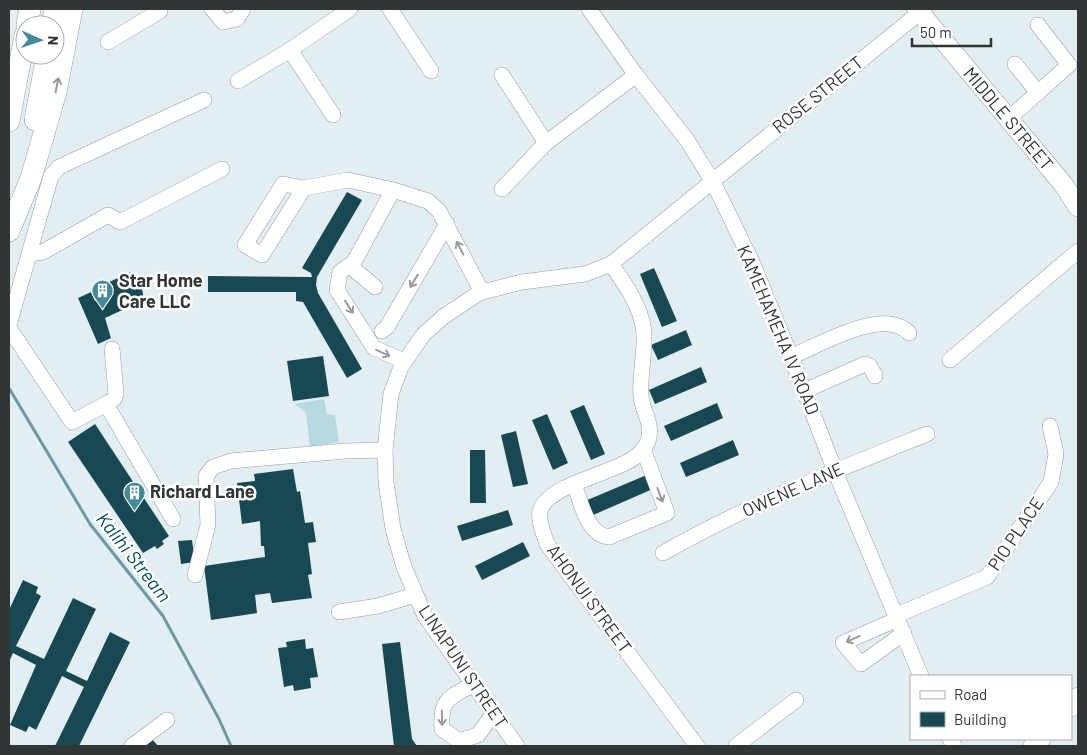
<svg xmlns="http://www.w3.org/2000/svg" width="1087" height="755" font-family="Barlow,sans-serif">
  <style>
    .green { fill: #b7dae2 }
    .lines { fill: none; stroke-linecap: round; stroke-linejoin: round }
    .stream { stroke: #6b9aa5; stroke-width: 3 }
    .building { fill: #184953 }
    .minor-casing { stroke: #939ea0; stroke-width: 16 }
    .major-casing { stroke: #939ea0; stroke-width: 20 }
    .highway-casing { stroke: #939ea0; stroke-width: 22 }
    .minor { stroke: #fff; stroke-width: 15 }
    .major { stroke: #fff; stroke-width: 19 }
    .highway { stroke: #fff; stroke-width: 21 }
    .oneway { stroke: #989a9a }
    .labels { text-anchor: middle; stroke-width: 5; stroke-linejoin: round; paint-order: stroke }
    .street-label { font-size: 18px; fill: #303536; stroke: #fff }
    .poi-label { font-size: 18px; font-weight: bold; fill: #303536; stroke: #fff; text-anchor: start }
    .water-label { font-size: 19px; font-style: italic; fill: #004b58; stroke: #fff }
  </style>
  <rect width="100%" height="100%" fill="#e2eef1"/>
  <path class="green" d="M324 399 327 414 335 415 339 442 310 447 306 413 295 404Z"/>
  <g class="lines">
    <path class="stream" d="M9 388 90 524 163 616 219 719 231 746"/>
  </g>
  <g class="building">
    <path d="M347 192 362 200 317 277 316 285 318 293 362 369 347 378 303 302 296 301V292H208V276L312 277 311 273 302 268Z"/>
    <path d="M654 268 677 321 662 327 640 274Z"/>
    <path d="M131 272 137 285 141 283 144 300 105 318 111 338 98 344 78 298 91 292 95 301 101 298 96 288Z"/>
    <path d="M686 330 692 345 658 360 651 345Z"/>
    <path d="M323 356 329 396 293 401 287 361Z"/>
    <path d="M701 367 707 382 655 404 649 390Z"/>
    <path d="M717 403 723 418 671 441 664 426Z"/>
    <path d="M584 405 605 454 591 460 570 411Z"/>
    <path d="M547 414 568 463 553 470 532 420Z"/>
    <path d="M95 424 169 536 162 541 164 544 157 549 155 546 143 553 68 442Z"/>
    <path d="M516 431 528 484 513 487 501 435Z"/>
    <path d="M733 440 739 455 686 477 680 463Z"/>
    <path d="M470 450H485L486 503H470Z"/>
    <path d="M293 469 297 492 300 491 305 523 313 522 316 542 308 543 312 574 308 575 312 598 272 603 270 593 255 595 257 613 211 620 204 566 265 557 264 546H261L260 521 242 524 237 483 255 481 254 474Z"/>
    <path d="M649 474 655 488 591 516 585 501Z"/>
    <path d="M508 510 513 525 462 541 457 526Z"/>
    <path d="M192 540 195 562 181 564 178 541Z"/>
    <path d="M523 542 530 556 482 580 475 566Z"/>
    <path d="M23 580 38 587 36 593 41 596 16 646 44 659 73 598 96 609 66 671 87 681 110 632 130 642 79 746H55L84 687 62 676 36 730 29 726 26 732 10 725 36 665 13 653 9 662V610Z"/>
    <path d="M305 639 306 649 313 648 318 677 310 678 311 688 294 691 293 685 284 687 278 648 287 647 286 642Z"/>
    <path d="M400 642 412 739 417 746H394L382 644Z"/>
    <path d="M152 739 158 746H143Z"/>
  </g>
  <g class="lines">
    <defs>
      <g id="minor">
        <path d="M212 9 223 22 237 19 243 9"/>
        <path d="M390 9 431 71"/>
        <path d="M589 9 636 75 687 140 713 182 752 262 791 357 835 471 921 676"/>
        <path d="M108 42 160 11 159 9"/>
        <path d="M290 50 333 115"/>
        <path d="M1015 64 1038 93"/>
        <path d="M502 75 546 143"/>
        <path d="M238 81 290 50 350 9"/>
        <path d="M1008 119 1069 65 1038 25"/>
        <path d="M304 188 262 255 245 245 283 184 304 188 348 180 393 190"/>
        <path d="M502 189 546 143 636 75"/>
        <path d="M30 254 43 252 108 215 120 222 222 169"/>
        <path d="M611 264C624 283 636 299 642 321 648 342 639 373 641 396 642 411 652 421 649 437 649 441 644 449 640 453 619 474 549 482 540 511 538 520 544 535 547 544L697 746"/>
        <path d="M350 266 375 287"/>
        <path d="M9 325 51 176 59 167 204 100"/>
        <path d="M9 328 72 422 106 404 173 519"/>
        <path d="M382 331 387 327 447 224"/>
        <path d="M791 357C819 345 884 306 909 333"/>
        <path d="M950 360 1078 251"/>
        <path d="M404 361 374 348 337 290 340 272 354 262 393 190 428 201 439 211 482 292"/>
        <path d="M804 391 865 364 870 366 875 376"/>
        <path d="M106 404 114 399 116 394 112 349"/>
        <path d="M574 484C581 502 587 535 609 537L667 513 643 449"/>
        <path d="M663 553C747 505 837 470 927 434"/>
        <path d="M195 575 208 525 206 476 213 467 231 461 345 451 385 450"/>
        <path d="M339 612 378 606 415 595"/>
        <path d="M897 615 987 577 1051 482 1056 454 1050 426"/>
        <path d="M898 619 843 643 861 664 904 633"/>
        <path d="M472 685C448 698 440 700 442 729L459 741 478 735 493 714"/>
        <path d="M950 739 954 746"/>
        <path d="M132 746 167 720"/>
        <path d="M517 746 425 616 404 567 393 529 386 482 385 450 391 394 401 367 423 335 443 317 479 293 522 282 585 274 611 264 924 9"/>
        <path d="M736 746 796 700"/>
      </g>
      <g id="major">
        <path d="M917 9 1063 184 1078 207"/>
        <path d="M1071 707 1078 697"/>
        <path d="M1033 746 1041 739"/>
      </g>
      <g id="highway">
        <path d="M27 25 30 9"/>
        <path d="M52 25 55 9"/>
        <path d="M35 120 47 55"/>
        <path d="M9 121 25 35"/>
        <path d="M9 231 31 178 56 92 72 9"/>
      </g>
    </defs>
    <use href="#minor" class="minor-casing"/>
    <use href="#major" class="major-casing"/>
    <use href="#highway" class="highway-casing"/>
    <use href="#minor" class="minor"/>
    <use href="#major" class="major"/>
    <use href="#highway" class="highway"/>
  </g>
  <defs><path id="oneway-shaft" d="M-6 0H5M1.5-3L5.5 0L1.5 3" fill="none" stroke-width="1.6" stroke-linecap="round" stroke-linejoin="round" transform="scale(1.25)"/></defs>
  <g class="oneway">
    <use href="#oneway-shaft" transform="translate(57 85) rotate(-79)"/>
    <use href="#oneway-shaft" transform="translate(460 248) rotate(-117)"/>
    <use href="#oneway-shaft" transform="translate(414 281) rotate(121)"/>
    <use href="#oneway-shaft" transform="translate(349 307) rotate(58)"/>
    <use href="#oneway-shaft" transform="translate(383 353) rotate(25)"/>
    <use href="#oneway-shaft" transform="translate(660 495) rotate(69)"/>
    <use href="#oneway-shaft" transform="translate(853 639) rotate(156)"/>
    <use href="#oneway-shaft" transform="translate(442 718) rotate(89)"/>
  </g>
  <defs>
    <symbol id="building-pin" viewBox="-11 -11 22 30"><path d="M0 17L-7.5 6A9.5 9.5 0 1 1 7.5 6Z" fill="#468a99" stroke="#fff"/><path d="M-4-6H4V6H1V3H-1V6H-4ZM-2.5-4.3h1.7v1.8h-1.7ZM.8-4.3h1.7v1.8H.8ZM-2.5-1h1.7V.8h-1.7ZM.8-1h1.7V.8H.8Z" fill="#fff"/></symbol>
  </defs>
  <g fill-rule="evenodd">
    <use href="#building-pin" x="90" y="278" width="25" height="34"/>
    <use href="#building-pin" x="122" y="480" width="25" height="34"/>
  </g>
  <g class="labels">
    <g class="street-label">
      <text transform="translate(818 95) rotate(-39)" y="6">ROSE STREET</text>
      <text transform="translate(1008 119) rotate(50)" y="6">MIDDLE STREET</text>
      <text transform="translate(778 330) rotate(67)" y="6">KAMEHAMEHA IV ROAD</text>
      <text transform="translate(793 490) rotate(-24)" y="6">OWENE LANE</text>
      <text transform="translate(1016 534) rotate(-56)" y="6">PIO PLACE</text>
      <text transform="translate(589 599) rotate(54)" y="6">AHONUI STREET</text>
      <text transform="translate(463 667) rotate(56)" y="6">LINAPUNI STREET</text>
    </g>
    <g class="poi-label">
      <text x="119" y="287">Star Home<tspan x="119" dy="21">Care LLC</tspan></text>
      <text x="150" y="498">Richard Lane</text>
    </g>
    <g class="water-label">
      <text transform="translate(134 557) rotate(52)" y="7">Kalihi Stream</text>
    </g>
  </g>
  <rect width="1087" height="755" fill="none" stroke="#303536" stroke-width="20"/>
  <rect x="910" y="675" width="162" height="65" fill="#ffffff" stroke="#acaeaf"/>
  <rect x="920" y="691" width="25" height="8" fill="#ffffff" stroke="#acaeaf"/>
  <text x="954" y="700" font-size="15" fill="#303536">Road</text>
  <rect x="920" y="712" width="25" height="15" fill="#184953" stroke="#acaeaf"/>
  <text x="954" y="725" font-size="15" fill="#303536">Building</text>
  <g transform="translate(40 40) rotate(92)"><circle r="24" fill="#ffffff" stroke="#acaeaf"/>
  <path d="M0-4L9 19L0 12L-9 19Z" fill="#468a99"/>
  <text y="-8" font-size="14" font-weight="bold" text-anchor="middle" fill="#303536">N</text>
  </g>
  <path d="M912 38v8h79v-8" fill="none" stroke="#303536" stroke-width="2.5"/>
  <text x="920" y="38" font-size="15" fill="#303536" stroke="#ffffff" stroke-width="4" paint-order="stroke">50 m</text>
</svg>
